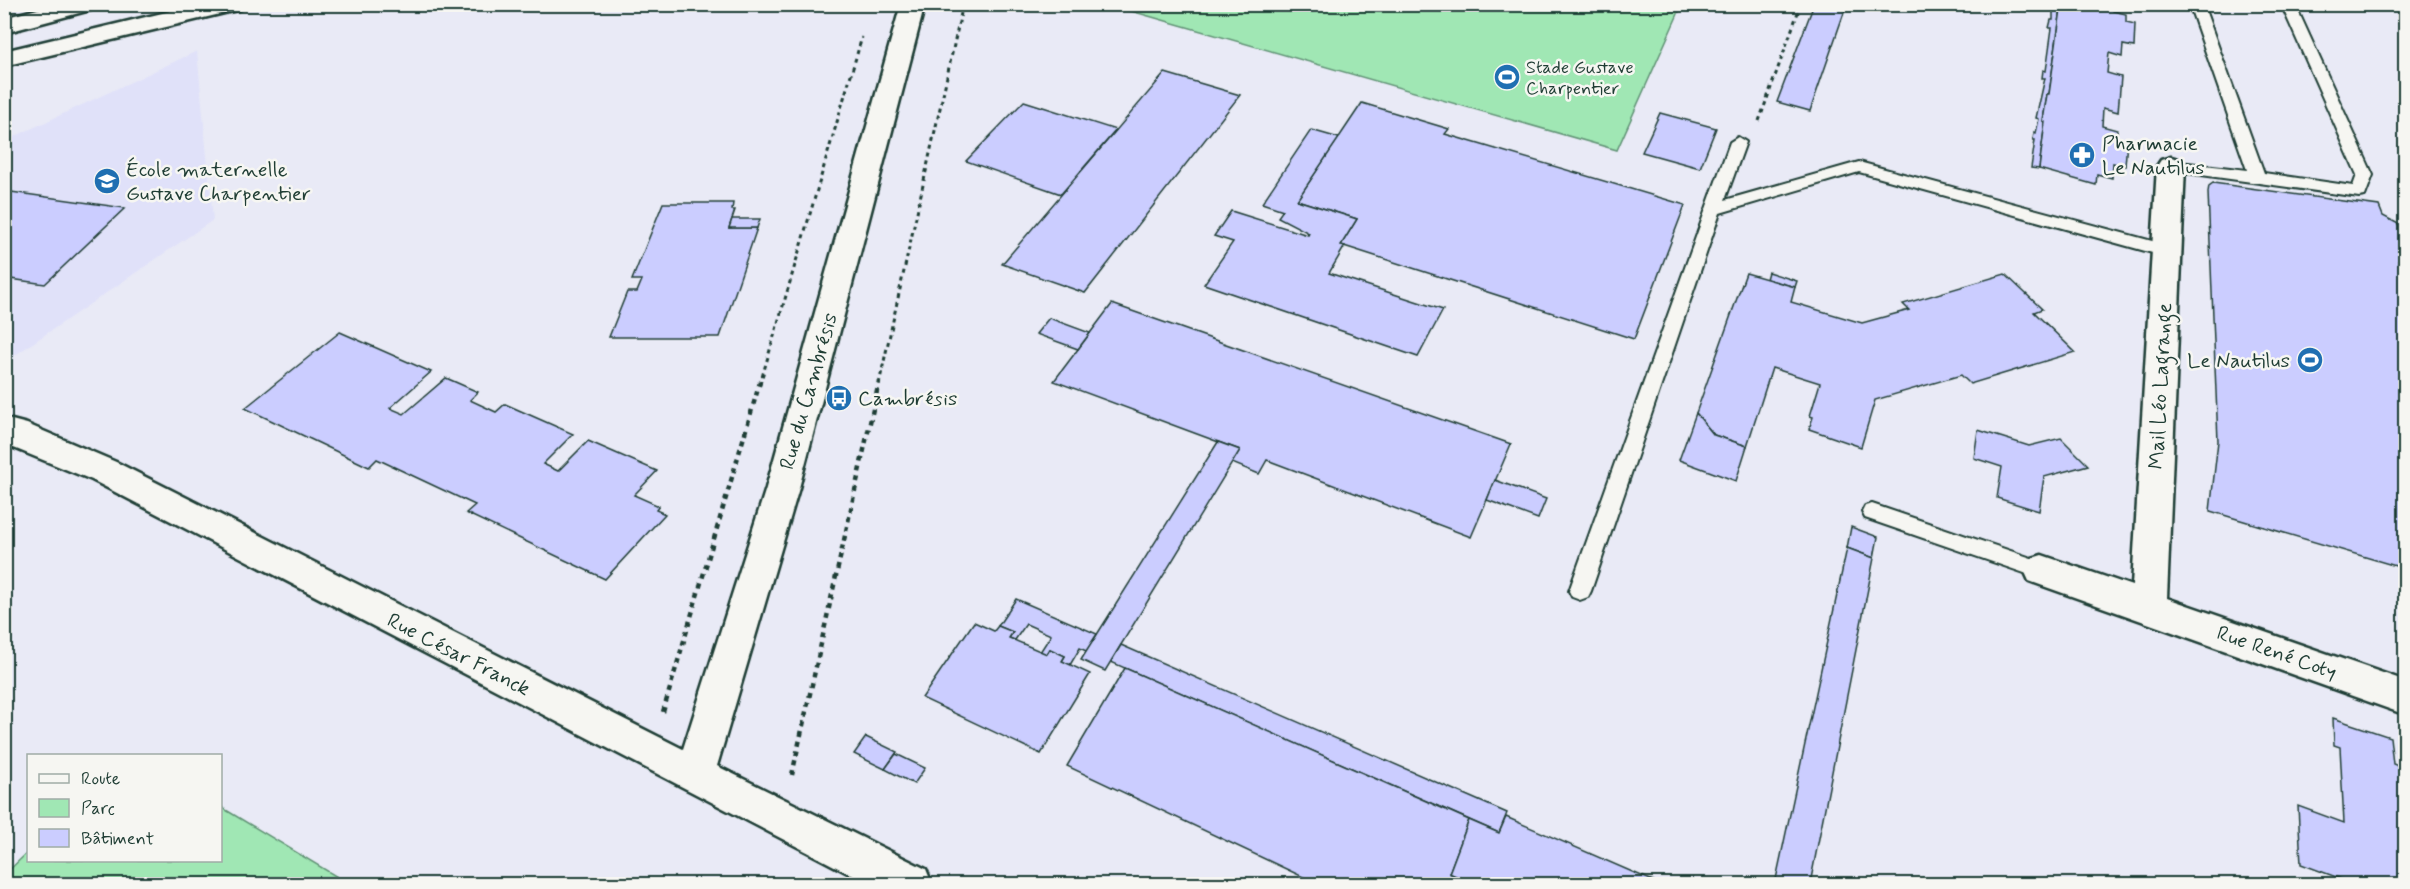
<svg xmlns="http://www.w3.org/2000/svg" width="2410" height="889" font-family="Mynerve,sans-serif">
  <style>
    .built { fill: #e0e1f9 }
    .green { fill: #a0e7b4; stroke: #609274; stroke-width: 1.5 }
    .building { fill: #cbcdff; stroke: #1f3d34; stroke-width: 1.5 }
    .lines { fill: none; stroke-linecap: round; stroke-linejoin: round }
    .service-casing { stroke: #1f3d34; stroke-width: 4 }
    .minor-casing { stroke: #1f3d34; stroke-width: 5 }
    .secondary-casing { stroke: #1f3d34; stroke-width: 5 }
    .path-far1 { stroke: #1f3d34; stroke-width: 3; stroke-dasharray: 4 4; stroke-linecap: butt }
    .path { stroke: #1f3d34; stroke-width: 4.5; stroke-dasharray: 5 5; stroke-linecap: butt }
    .service { fill: #f6f6f2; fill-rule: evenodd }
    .minor { fill: #f6f6f2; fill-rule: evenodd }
    .secondary { fill: #f6f6f2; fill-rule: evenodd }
    .labels { text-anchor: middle; stroke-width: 5; stroke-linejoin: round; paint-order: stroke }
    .far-poi-label { font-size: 18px; fill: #1f3d34; stroke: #f6f6f2; text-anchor: start }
    .poi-label { font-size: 21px; fill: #1f3d34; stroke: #f6f6f2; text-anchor: start }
    .street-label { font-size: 21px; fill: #1f3d34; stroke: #f6f6f2 }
  </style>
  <rect width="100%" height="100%" fill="#e9eaf6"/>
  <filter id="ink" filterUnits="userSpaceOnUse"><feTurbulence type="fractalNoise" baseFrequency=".0167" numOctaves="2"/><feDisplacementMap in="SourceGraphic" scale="12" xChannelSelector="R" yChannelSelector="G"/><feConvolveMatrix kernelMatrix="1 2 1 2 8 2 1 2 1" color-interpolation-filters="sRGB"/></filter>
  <g filter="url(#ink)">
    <path class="built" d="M197 51 213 220 5 362V141Z"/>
    <g class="green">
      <path d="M1110 5H1682L1617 150Z"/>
      <path d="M221 807 349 884H5V874L28 852V860H220Z"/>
    </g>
    <g class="building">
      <path d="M1814 4H1847L1810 111 1777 102Z"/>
      <path d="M2053 4H2059L2058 8 2061 9 2049 94H2047L2043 121 2045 122 2039 169 2031 168 2035 140H2033L2034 132 2036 133 2039 119 2036 118 2045 78H2042L2043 70 2046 71 2052 28H2049L2051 20H2053Z"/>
      <path d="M2059 4H2114L2113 11 2126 14V22L2135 24 2134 47 2123 45 2122 57 2109 53 2107 73 2121 77 2118 112 2103 108 2102 126 2117 130V139L2127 141 2125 166 2113 163 2112 178 2097 174 2096 185 2039 169 2045 122 2043 121 2047 94H2049L2061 9 2058 8Z"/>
      <path d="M1165 73 1240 95 1085 293 1002 264Z"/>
      <path d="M1024 101 1116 130 1061 194 966 161Z"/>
      <path d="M1362 103 1449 129 1445 134 1685 205 1634 339 1341 245 1357 219 1297 200Z"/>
      <path d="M1660 113 1716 128 1700 168 1642 152Z"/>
      <path d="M1311 130 1339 138 1297 200 1357 219 1341 245 1345 246 1329 273 1443 310 1418 357 1204 284 1233 242 1214 236 1231 211 1308 235 1309 233 1278 217 1283 210 1262 203Z"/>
      <path d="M2213 183 2379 206 2383 216 2406 228V262L2398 261 2406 279V569L2210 511 2218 441 2208 192 2209 186Z"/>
      <path d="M4 191 125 208 45 284 4 278Z"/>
      <path d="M663 203H733L732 210H735L729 228H757L720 337H609L627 292H637L642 280H632Z"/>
      <path d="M732 219H760L757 228H729Z"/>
      <path d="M1768 272 1797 281 1795 287 1766 279Z"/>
      <path d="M1746 273 1795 287 1791 302 1862 323 1909 310 1903 304 2005 274 2042 309 2034 312 2075 352 1970 384 1961 375 1875 400 1861 447 1809 429 1813 417 1810 416 1820 383 1772 368 1747 446 1714 435 1696 413Z"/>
      <path d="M1112 304 1511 444 1471 537 1267 460 1259 474 1232 463 1240 450 1054 381Z"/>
      <path d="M1049 318 1090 333 1078 349 1036 334Z"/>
      <path d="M340 332 431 372 390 408 404 414 446 378 478 392 470 400 496 412 505 404 573 434 543 464 558 471 588 441 657 471 634 495 659 506 656 510 665 514 605 579 466 513 475 505 377 459 369 467 245 408Z"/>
      <path d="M1696 413 1714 435 1747 446 1736 481 1679 460Z"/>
      <path d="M1978 430 2029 446 2061 438 2088 465 2044 477 2039 511 1997 498 2002 467 1974 458Z"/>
      <path d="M1218 442 1240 450 1105 671 1081 660Z"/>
      <path d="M1495 480 1546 499 1538 519 1487 500Z"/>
      <path d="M1851 527 1878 537 1874 558 1847 548Z"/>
      <path d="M1847 548 1874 558 1810 884H1775Z"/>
      <path d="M1016 599 1097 634 1086 651 1080 648 1070 665 1062 661 1065 656 1050 649 1047 654 1040 652 1051 635 1026 624 1015 640 1009 638 1013 632 998 626Z"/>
      <path d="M974 622 994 631 998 626 1013 632 1009 638 1047 654 1050 649 1065 656 1062 661 1090 674 1041 754 922 698Z"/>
      <path d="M1121 645 1507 813 1499 833 1111 662Z"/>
      <path d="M1125 668 1469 820 1449 873 1475 884H1318L1067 766Z"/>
      <path d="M2333 718 2390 737 2393 764 2406 769V884H2347V881L2301 864 2298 806 2344 823 2340 747 2334 745Z"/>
      <path d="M866 737 897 752 885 769 854 754Z"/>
      <path d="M896 754 925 768 914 784 885 769Z"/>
      <path d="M1506 817 1660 884H1475L1449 873 1469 820 1499 833Z"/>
    </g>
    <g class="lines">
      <defs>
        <g id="service">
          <path d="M2189 4H2203L2264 173 2353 186 2357 175 2281 4H2295L2373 175 2365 196 2359 197 2165 170 2163 166 2165 162 2171 161 2247 170Z"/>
          <path d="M1738 137 1746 142 1725 200 1859 162 2167 245 2173 247 2176 251 2173 255 2167 257 1859 172 1720 213 1591 591 1588 597 1580 600 1572 597 1569 591 1730 142Z"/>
          <path d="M1872 504 2049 564 2052 570 2049 576 2042 579 1865 518 1862 512 1865 506Z"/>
        </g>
        <g id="minor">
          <path d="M901 4H925L799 488 717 766 926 869 932 884H869L92 480 4 444V418L27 424 116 462 683 749 766 488Z"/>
          <path d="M2171 157 2181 160 2185 166 2167 598 2406 681V715L2029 581 2024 570 2029 559 2042 555 2132 586 2157 166 2161 160Z"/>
        </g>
        <g id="secondary">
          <path d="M56 4H97L94 9 4 33V18Z"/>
          <path d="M200 4H244L241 9 4 66V51Z"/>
        </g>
      </defs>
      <use href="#service" class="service-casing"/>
      <use href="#minor" class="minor-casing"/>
      <use href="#secondary" class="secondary-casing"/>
      <g class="path-far1">
        <path d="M1759 121 1801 4"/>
        <path d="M760 384 862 37"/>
        <path d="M879 384 963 4"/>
      </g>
      <g class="path">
        <path d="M663 712 760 382"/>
        <path d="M792 775 879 382"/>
      </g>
      <use href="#service" class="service"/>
      <use href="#minor" class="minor"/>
      <use href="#secondary" class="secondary"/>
    </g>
  </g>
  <defs>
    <symbol id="stadium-disc" viewBox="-11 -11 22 22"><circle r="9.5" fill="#1f6fb2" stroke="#f6f6f2"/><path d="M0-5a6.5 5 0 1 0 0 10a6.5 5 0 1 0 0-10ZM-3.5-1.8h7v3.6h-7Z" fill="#fff"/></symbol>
    <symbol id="pharmacy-disc" viewBox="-11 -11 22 22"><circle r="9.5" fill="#1f6fb2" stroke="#f6f6f2"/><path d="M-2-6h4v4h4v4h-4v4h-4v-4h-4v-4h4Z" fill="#fff"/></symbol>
    <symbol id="school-disc" viewBox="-11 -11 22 22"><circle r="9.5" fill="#1f6fb2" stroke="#f6f6f2"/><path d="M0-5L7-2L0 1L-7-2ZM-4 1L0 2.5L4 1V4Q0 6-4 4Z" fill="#fff"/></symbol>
    <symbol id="bus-disc" viewBox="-11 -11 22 22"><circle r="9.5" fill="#1f6fb2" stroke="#f6f6f2"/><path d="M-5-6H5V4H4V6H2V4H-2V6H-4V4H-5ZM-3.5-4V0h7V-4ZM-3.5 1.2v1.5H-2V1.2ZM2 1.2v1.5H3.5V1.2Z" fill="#fff"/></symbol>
  </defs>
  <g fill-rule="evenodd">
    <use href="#stadium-disc" x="1492" y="62" width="30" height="30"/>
    <use href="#pharmacy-disc" x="2067" y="140" width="30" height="30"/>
    <use href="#school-disc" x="92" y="166" width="30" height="30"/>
    <use href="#stadium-disc" x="2295" y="345" width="30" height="30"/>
    <use href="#bus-disc" x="824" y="383" width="30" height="30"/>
  </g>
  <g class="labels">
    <g class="far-poi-label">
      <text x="1526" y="73">Stade Gustave<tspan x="1526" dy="21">Charpentier</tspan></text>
    </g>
    <g class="poi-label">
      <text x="2102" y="150">Pharmacie<tspan x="2102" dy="24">Le Nautilus</tspan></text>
      <text x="126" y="176">École maternelle<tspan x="126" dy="24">Gustave Charpentier</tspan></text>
      <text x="2290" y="367" text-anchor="end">Le Nautilus</text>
      <text x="858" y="405">Cambrésis</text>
    </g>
    <g class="street-label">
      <text transform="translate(2160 386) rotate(-87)" y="7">Mail Léo Lagrange</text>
      <text transform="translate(808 391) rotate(-74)" y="7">Rue du Cambrésis</text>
      <text transform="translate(2277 652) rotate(19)" y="7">Rue René Coty</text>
      <text transform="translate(459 654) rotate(27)" y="7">Rue César Franck</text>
    </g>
  </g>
  <rect width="2410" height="889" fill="none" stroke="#f6f6f2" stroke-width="24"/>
  <rect x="12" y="12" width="2386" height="865" fill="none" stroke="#1f3d34" stroke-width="2" filter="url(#ink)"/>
  <rect x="27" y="754" width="195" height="108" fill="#f6f6f2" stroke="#a0aca6" stroke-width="1.5"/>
  <rect x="39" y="774" width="30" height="9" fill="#f6f6f2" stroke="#a0aca6" stroke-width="1.5"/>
  <text x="81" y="784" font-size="18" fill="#1f3d34">Route</text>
  <rect x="39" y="799" width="30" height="18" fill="#a0e7b4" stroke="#a0aca6" stroke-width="1.5"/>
  <text x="81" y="814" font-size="18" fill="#1f3d34">Parc</text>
  <rect x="39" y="829" width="30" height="18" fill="#cbcdff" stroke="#a0aca6" stroke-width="1.5"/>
  <text x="81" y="844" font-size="18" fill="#1f3d34">Bâtiment</text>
</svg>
